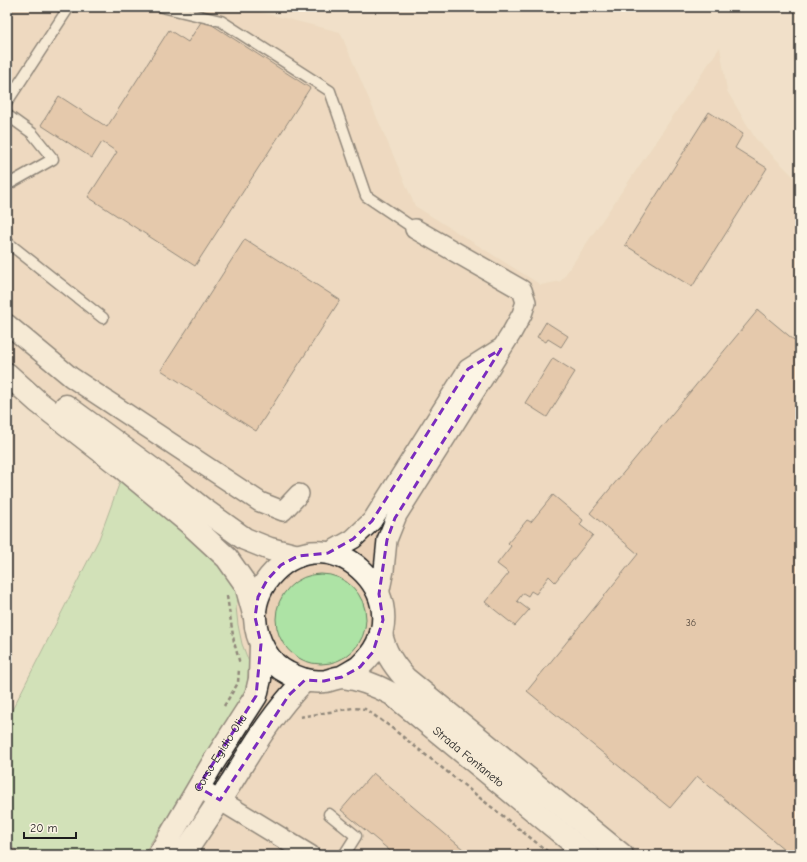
<svg xmlns="http://www.w3.org/2000/svg" width="807" height="862" font-family="'Comic Neue',sans-serif">
  <style>
    .built { fill: #ead1b6 }
    .green { fill: #ade3a5; stroke: #648060 }
    .building { fill: #d8ae89; stroke: #1c1c1c }
    .lines { fill: none; stroke-linecap: round; stroke-linejoin: round }
    .service-casing { stroke: #1c1c1c; stroke-width: 13 }
    .minor-casing { stroke: #1c1c1c; stroke-width: 22 }
    .tertiary-casing { stroke: #1c1c1c; stroke-width: 25 }
    .path { stroke: #1c1c1c; stroke-width: 2.5; stroke-dasharray: 4 3; stroke-linecap: butt }
    .service { stroke: #fcf5e5; stroke-width: 10 }
    .minor { stroke: #fcf5e5; stroke-width: 19 }
    .tertiary { stroke: #fcf5e5; stroke-width: 22 }
    .marked { fill: none; stroke: #7b2cbf; stroke-width: 3; stroke-dasharray: 8 5; stroke-linejoin: round }
    .labels { text-anchor: middle; stroke-width: 4; stroke-linejoin: round; paint-order: stroke }
    .number-label { font-size: 10px; fill: #4b4037 }
    .street-label { font-size: 12px; fill: #1c1c1c; stroke: #fcf5e5 }
  </style>
  <rect width="100%" height="100%" fill="#f1e0c9"/>
  <filter id="ink" filterUnits="userSpaceOnUse"><feTurbulence type="fractalNoise" baseFrequency=".025" numOctaves="2"/><feDisplacementMap in="SourceGraphic" scale="8" xChannelSelector="R" yChannelSelector="G"/><feConvolveMatrix kernelMatrix="1 2 1 2 8 2 1 2 1" color-interpolation-filters="sRGB"/></filter>
  <g filter="url(#ink)">
    <g class="built">
      <path d="M7 7H240L340 32 415 206 541 285 561 281 720 47 727 91 755 138 800 183V855H118L123 481 7 388Z"/>
      <path d="M7 841 30 855H7Z"/>
    </g>
    <g class="green">
      <path d="M121 479 214 559 231 578 239 593 236 607 238 625 242 644 249 662 247 686 226 725 143 855H24L7 844V720L99 539Z"/>
      <circle cx="321" cy="619" r="45"/>
    </g>
    <g class="building">
      <path d="M203 19 310 88 195 266 88 197 117 152 102 142 92 158 41 125 59 96 107 127 169 30 188 42Z"/>
      <path d="M709 112 743 134 735 148 767 168 692 287 625 245Z"/>
      <path d="M245 239 340 300 256 431 161 370Z"/>
      <path d="M758 310 800 345V855H791L697 776 670 808 527 691 638 554 590 513Z"/>
      <path d="M546 322 568 336 561 347 548 339 546 342 537 337Z"/>
      <path d="M553 358 575 372 547 417 525 403Z"/>
      <path d="M553 495 583 520 580 525 593 535 555 582 549 576 536 594 531 591 528 596 523 593 517 601 529 610 515 626 485 602 509 573 497 564 511 546 508 543 527 520 531 522Z"/>
      <path d="M373 773 470 855H395L341 810Z"/>
    </g>
    <g class="lines">
      <defs>
        <g id="service">
          <path d="M162 7 221 21 330 91 366 196 415 229"/>
          <path d="M7 102 69 7"/>
          <path d="M7 115 32 133 53 159 7 185"/>
          <path d="M7 242 103 318"/>
          <path d="M329 814 356 836 344 855"/>
        </g>
        <g id="minor">
          <path d="M7 324 71 377 260 502 283 511 299 494"/>
          <path d="M328 553 353 539 372 521 468 369 498 350"/>
          <path d="M379 594 384 570 387 540 397 515 511 334 522 314 526 302 522 290 415 229"/>
          <path d="M198 787 310 855"/>
        </g>
        <g id="tertiary">
          <path d="M7 374 38 402 120 466 188 522 227 558 246 585 254 614"/>
          <path d="M66 406 159 474 203 509 245 539 270 549 298 556"/>
          <path d="M381 633C384 651 393 664 405 678L622 855"/>
          <path id="s1" d="M342 677C348 673 355 670 360 666 427 605 334 511 274 572 262 584 254 601 255 618 256 640 268 663 288 673 299 679 313 683 326 681 331 680 338 677 343 677 361 679 377 686 392 694L588 855"/>
          <path id="s2" d="M159 855 213 763 256 696 260 679 261 644"/>
          <path d="M183 855C200 830 216 806 232 781 254 745 275 710 305 680"/>
        </g>
      </defs>
      <use href="#service" class="service-casing"/>
      <use href="#minor" class="minor-casing"/>
      <use href="#tertiary" class="tertiary-casing"/>
      <g class="path">
        <path d="M227 596 234 642 240 664"/>
        <path d="M224 706 238 683 239 669"/>
        <path d="M300 717 353 708 365 709 388 725 552 855"/>
      </g>
      <use href="#service" class="service"/>
      <use href="#minor" class="minor"/>
      <use href="#tertiary" class="tertiary"/>
    </g>
  </g>
  <path d="M0 0H807V862H0ZM501 349 395 518 387 540 379 594 383 620 373 652 360 667 342 677 324 681 305 680 289 695 220 800 198 787 256 696 261 644 255 617 258 597 267 580 281 565 298 556 328 553 353 539 372 521 468 369Z" fill="#f1e0c9" fill-opacity=".55" fill-rule="evenodd"/>
  <path class="marked" d="M501 349 395 518 387 540 379 594 383 620 373 652 360 667 342 677 324 681 305 680 289 695 220 800 198 787 256 696 261 644 255 617 258 597 267 580 281 565 298 556 328 553 353 539 372 521 468 369Z"/>
  <g class="labels">
    <g class="number-label">
      <text x="691" y="626">36</text>
    </g>
    <g class="street-label">
      <text dy="4" stroke="none"><textPath href="#s2" startOffset="119">Corso Egidio Olia</textPath></text>
      <text dy="4" stroke="none"><textPath href="#s1" startOffset="554">Strada Fontaneto</textPath></text>
    </g>
  </g>
  <rect width="807" height="862" fill="none" stroke="#fcf5e5" stroke-width="24"/>
  <rect x="12" y="12" width="783" height="838" fill="none" stroke="#1c1c1c" stroke-width="1.5" filter="url(#ink)"/>
  <path d="M24 832v6h52v-6" fill="none" stroke="#1c1c1c" stroke-width="2"/>
  <text x="30" y="832" font-size="12" fill="#1c1c1c" stroke="#fcf5e5" stroke-width="3" paint-order="stroke">20 m</text>
</svg>
